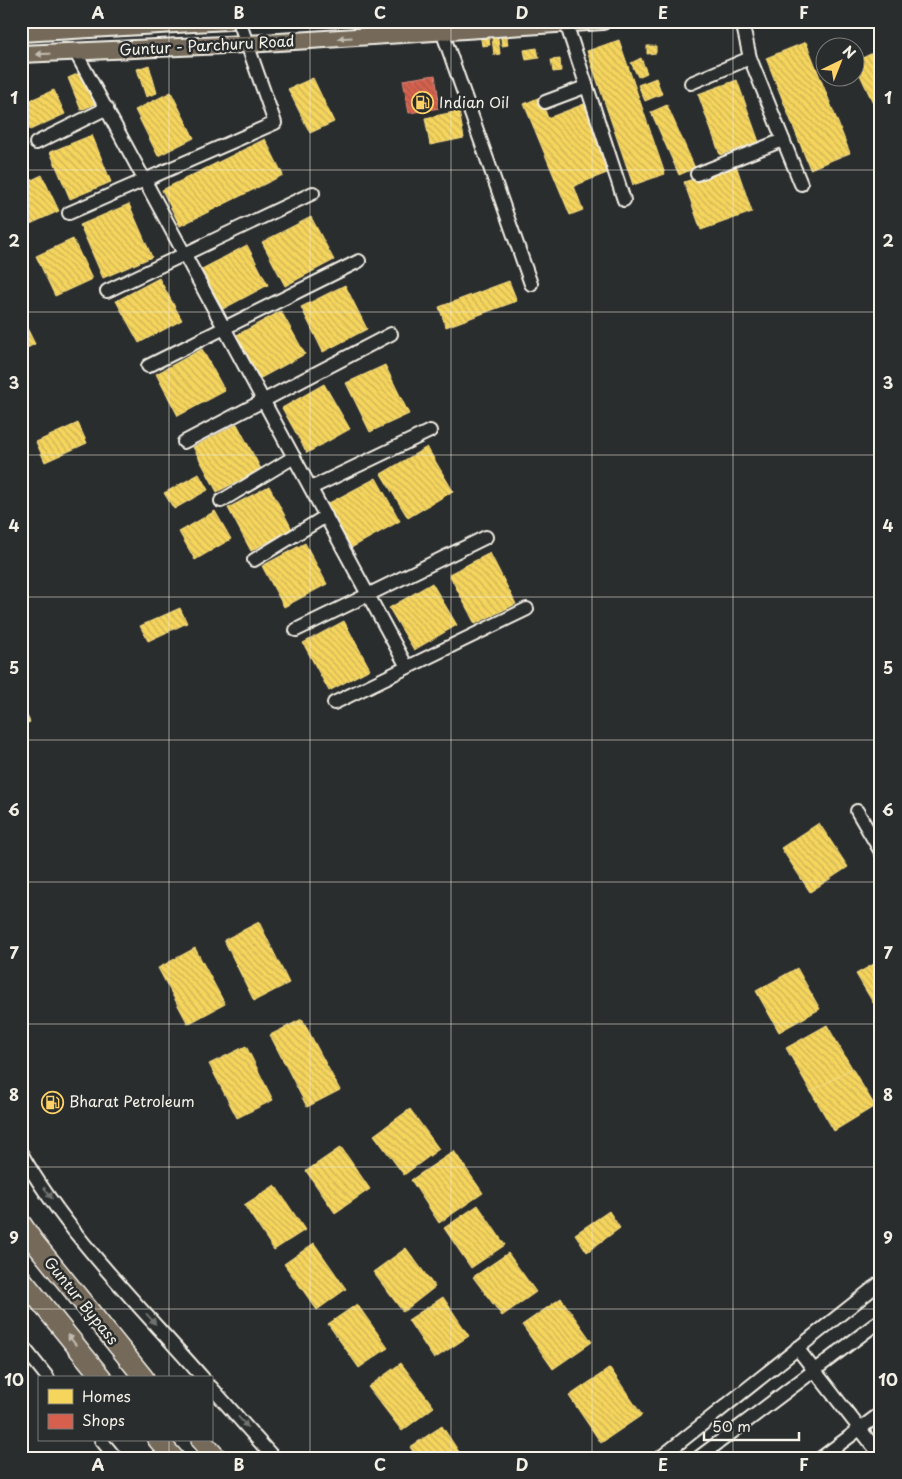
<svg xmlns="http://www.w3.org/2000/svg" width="902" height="1479" font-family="'Playpen Sans',sans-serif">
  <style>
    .homes { fill: url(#homes-back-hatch); stroke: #f5dd86 }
    .shops { fill: url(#shops-back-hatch); stroke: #df8c7c }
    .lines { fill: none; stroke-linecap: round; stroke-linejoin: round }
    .minor-casing { stroke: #f4f1e8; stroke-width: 16 }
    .major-casing { stroke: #f4f1e8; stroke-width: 20 }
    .highway-casing { stroke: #f4f1e8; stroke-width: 22 }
    .minor { stroke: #2a2d2e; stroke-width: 12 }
    .major { stroke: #746a5a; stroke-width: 16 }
    .highway { stroke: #746a5a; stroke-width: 19 }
    .oneway { fill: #c1bbaf }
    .oneway2 { fill: #71726f }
    .grid { fill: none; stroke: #f4f1e8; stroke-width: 1; stroke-opacity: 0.55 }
    .labels { text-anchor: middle; stroke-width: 5; stroke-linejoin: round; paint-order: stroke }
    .street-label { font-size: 15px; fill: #f4f1e8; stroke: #2a2d2e }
    .poi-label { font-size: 15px; fill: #f4f1e8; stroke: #2a2d2e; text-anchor: start }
    .neatline { fill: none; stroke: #f4f1e8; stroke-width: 2 }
    .grid-label { font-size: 16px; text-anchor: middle; font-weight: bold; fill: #f4f1e8 }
  </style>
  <defs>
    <pattern id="homes-back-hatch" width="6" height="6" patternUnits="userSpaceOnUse" patternTransform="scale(1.25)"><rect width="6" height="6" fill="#f6d55c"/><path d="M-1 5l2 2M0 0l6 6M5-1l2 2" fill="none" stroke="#cbb256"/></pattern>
    <pattern id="shops-back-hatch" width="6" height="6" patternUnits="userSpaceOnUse" patternTransform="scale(1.25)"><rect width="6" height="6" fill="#d6604d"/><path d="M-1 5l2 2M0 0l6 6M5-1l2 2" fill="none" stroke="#a5584b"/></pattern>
  </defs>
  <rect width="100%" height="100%" fill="#2a2d2e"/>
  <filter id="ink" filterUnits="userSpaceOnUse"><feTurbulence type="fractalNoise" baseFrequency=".02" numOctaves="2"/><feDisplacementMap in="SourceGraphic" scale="10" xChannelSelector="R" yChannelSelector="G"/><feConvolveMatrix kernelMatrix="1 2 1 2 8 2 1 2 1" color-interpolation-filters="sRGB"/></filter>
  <g filter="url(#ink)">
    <g class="homes">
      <path d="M506 31 508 45 502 46 500 32Z"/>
      <path d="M488 32 490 45 482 46 480 33Z"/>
      <path d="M492 38H498L500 54 494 55Z"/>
      <path d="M619 40 665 174 633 185 587 51Z"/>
      <path d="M806 42 850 153 810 169 766 58Z"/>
      <path d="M647 46H656V53L647 54Z"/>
      <path d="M537 48 539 58 526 60 524 50Z"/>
      <path d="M881 49V120L854 62Z"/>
      <path d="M641 58 647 73 638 77 631 63Z"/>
      <path d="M560 59 561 71 553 72 551 60Z"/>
      <path d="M149 65 157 93 146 97 137 69Z"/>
      <path d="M84 71 98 103 81 110 68 78Z"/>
      <path d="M313 78 334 122 310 133 288 89Z"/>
      <path d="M656 78 662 94 645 101 638 85Z"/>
      <path d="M737 80 759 142 720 155 698 94Z"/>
      <path d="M54 90 65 114 30 130 21 111V104Z"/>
      <path d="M171 92 194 138 158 156 135 110Z"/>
      <path d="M540 97 548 118 584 104 612 171 574 186 583 210 570 215 524 104Z"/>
      <path d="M667 105 695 168 679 175 651 112Z"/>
      <path d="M459 111 464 138 430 145 425 118Z"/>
      <path d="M92 135 111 182 70 199 50 152Z"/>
      <path d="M265 139 283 175 180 226 162 190Z"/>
      <path d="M736 165 752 212 701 230 684 182Z"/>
      <path d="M42 175 59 211 28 225 21 212V185Z"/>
      <path d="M129 204 152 257 103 278 80 225Z"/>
      <path d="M311 217 334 260 285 286 262 242Z"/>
      <path d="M73 239 92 279 55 296 36 256Z"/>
      <path d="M247 245 268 285 221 310 200 270Z"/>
      <path d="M159 278 182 320 139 343 116 301Z"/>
      <path d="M509 281 517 301 446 327 439 307Z"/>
      <path d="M345 285 367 329 323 352 301 307Z"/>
      <path d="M281 311 305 354 259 379 235 336Z"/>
      <path d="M26 326 35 344 21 351V329Z"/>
      <path d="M202 349 225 391 178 416 156 374Z"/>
      <path d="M385 365 409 414 370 432 346 383Z"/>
      <path d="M324 384 350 429 307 453 282 408Z"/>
      <path d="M78 423 87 443 45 462 36 442Z"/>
      <path d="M237 424 261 469 217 492 193 447Z"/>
      <path d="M427 447 453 491 408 518 381 474Z"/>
      <path d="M199 474 208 490 174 509 164 493Z"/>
      <path d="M376 478 400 521 351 548 327 504Z"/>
      <path d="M269 486 292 529 251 551 228 508Z"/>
      <path d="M215 511 231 539 195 560 179 532Z"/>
      <path d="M305 543 327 584 284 607 262 566Z"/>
      <path d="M490 553 516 604 475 624 449 574Z"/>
      <path d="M432 583 457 625 414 650 389 608Z"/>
      <path d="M180 608 187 623 148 641 140 626Z"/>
      <path d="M344 621 370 669 329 691 303 643Z"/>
      <path d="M21 703 30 722 21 726Z"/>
      <path d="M819 823 848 867 810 892 781 848Z"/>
      <path d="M259 922 289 983 254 1001 224 940Z"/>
      <path d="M195 948 225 1004 188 1024 158 968Z"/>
      <path d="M881 960V1016L856 974Z"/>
      <path d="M797 968 820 1009 779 1032 756 991Z"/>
      <path d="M302 1019 340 1090 307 1107 270 1035Z"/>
      <path d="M827 1025 852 1068 811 1092 786 1048Z"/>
      <path d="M246 1046 273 1100 237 1118 209 1064Z"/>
      <path d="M852 1068 875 1106 834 1131 811 1092Z"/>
      <path d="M410 1109 439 1149 404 1175 374 1135Z"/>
      <path d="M341 1147 370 1189 335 1213 306 1171Z"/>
      <path d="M454 1151 483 1193 439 1223 411 1180Z"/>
      <path d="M275 1185 305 1230 274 1250 244 1205Z"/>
      <path d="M881 1203V1220L874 1206Z"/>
      <path d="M478 1205 505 1245 471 1268 444 1228Z"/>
      <path d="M609 1211 620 1228 587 1252 575 1234Z"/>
      <path d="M314 1243 346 1289 317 1310 284 1264Z"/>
      <path d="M406 1248 435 1287 403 1312 373 1272Z"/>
      <path d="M508 1253 536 1292 502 1316 473 1277Z"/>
      <path d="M443 1297 469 1336 434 1359 408 1320Z"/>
      <path d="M561 1298 592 1342 553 1369 522 1325Z"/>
      <path d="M357 1304 388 1348 359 1368 328 1324Z"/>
      <path d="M401 1363 434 1407 402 1431 368 1387Z"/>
      <path d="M610 1368 642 1415 601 1443 569 1396Z"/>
      <path d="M442 1426 463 1458H417L410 1447Z"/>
    </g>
    <path class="shops" d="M435 75 440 108 409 113 403 80Z"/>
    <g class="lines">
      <defs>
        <g id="minor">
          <path d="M742 21 750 58 801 184"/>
          <path d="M566 23 624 200"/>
          <path d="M442 31 531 284"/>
          <path d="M76 53 407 667"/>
          <path d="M691 83 750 58"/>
          <path d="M545 102 585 87"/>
          <path d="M36 143 107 108"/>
          <path d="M697 174 783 140"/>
          <path d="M69 213 275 123 239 21"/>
          <path d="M107 291 313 193"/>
          <path d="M148 366 359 261"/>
          <path d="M184 442 391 334"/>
          <path d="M311 488 430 431"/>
          <path d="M221 501 294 457"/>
          <path d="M254 560 326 516"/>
          <path d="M296 630 486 537"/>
          <path d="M334 703 527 609"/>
          <path d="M857 811 881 852"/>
          <path d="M21 1153C67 1235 141 1307 203 1378"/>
          <path d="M21 1344 48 1378"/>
          <path d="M797 1348 881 1456"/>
          <path d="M211 1387 274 1458"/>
          <path d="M101 1440 116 1458"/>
          <path d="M660 1458 881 1282"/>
          <path d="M698 1458 881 1320"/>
          <path d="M821 1458 881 1413"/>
        </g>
        <g id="major">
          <path d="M21 33 228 21"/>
          <path d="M21 54 247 44 603 21"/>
        </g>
        <g id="highway">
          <path d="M21 1223 34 1242 144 1378"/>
          <path d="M21 1278 102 1378"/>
          <path d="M158 1440 174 1458"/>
          <path d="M201 1440 217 1458"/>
        </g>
      </defs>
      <use href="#minor" class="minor-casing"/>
      <use href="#major" class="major-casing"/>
      <use href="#highway" class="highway-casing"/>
      <use href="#minor" class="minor"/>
      <use href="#major" class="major"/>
      <use href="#highway" class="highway"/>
    </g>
    <defs><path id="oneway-solid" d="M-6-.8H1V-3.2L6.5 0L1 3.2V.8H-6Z" transform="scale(1.25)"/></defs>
    <g class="oneway">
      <use href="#oneway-solid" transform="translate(345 38) rotate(176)"/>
      <use href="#oneway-solid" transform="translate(43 54) rotate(178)"/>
      <use href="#oneway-solid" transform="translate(72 1340) rotate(-129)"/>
    </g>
    <g class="oneway2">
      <use href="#oneway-solid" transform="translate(48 1193) rotate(53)"/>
      <use href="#oneway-solid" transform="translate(151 1319) rotate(48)"/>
      <use href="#oneway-solid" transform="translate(243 1422) rotate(48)"/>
    </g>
  </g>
  <path class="grid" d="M169 21V1378M310 21V1458M451 21V1458M592 21V1458M733 21V1458M21 170H881M21 312H881M21 455H881M21 597H881M21 740H881M21 882H881M21 1024H881M21 1167H881M21 1309H881M169 1440V1458"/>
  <defs>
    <symbol id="fuel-ring" viewBox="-11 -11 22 22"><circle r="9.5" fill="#2a2d2e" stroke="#ffd166" stroke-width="1.5"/><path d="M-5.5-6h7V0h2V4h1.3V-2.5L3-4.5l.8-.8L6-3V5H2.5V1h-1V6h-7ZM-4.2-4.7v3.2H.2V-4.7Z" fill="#ffd166"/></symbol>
  </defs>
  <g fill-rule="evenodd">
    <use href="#fuel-ring" x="410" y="90" width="25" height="25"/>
    <use href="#fuel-ring" x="40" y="1090" width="25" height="25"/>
  </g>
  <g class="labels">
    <g class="street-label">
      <text transform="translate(207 46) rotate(-3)" y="5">Guntur - Parchuru Road</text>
      <text transform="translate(81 1301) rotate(51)" y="5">Guntur Bypass</text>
    </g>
    <g class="poi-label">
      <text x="439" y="108">Indian Oil</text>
      <text x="69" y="1107">Bharat Petroleum</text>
    </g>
  </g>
  <rect width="902" height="1479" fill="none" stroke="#2a2d2e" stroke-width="55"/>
  <rect x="38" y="1376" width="175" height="65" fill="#2a2d2e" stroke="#7b7b78"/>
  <rect x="48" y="1389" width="25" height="15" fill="#f6d55c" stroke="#7b7b78"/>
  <text x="82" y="1402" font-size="15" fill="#f4f1e8">Homes</text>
  <rect x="48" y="1414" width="25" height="15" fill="#d6604d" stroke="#7b7b78"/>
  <text x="82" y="1426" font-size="15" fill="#f4f1e8">Shops</text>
  <g transform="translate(840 62) rotate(43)"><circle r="24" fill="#2a2d2e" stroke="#7b7b78"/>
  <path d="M0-4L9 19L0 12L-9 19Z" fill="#ffd166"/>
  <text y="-8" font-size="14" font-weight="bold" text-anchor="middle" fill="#f4f1e8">N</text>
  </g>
  <path d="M704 1432v8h95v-8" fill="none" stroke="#f4f1e8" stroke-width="2.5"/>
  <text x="712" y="1432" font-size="15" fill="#f4f1e8" stroke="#2a2d2e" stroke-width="4" paint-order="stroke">50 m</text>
  <rect x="28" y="28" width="846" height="1424" class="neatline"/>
  <g class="grid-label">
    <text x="98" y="19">A</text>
    <text x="239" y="19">B</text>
    <text x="380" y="19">C</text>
    <text x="522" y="19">D</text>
    <text x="663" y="19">E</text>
    <text x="804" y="19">F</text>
    <text x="14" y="104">1</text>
    <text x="888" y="104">1</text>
    <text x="14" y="247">2</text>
    <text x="888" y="247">2</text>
    <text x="14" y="389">3</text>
    <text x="888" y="389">3</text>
    <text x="14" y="532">4</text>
    <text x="888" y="532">4</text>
    <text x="14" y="674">5</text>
    <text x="888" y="674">5</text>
    <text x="14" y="816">6</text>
    <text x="888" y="816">6</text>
    <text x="14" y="959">7</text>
    <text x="888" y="959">7</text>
    <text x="14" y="1101">8</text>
    <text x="888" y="1101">8</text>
    <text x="14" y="1244">9</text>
    <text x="888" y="1244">9</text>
    <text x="14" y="1386">10</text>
    <text x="888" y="1386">10</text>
    <text x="98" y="1471">A</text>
    <text x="239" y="1471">B</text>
    <text x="380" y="1471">C</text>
    <text x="522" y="1471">D</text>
    <text x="663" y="1471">E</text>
    <text x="804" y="1471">F</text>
  </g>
</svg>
